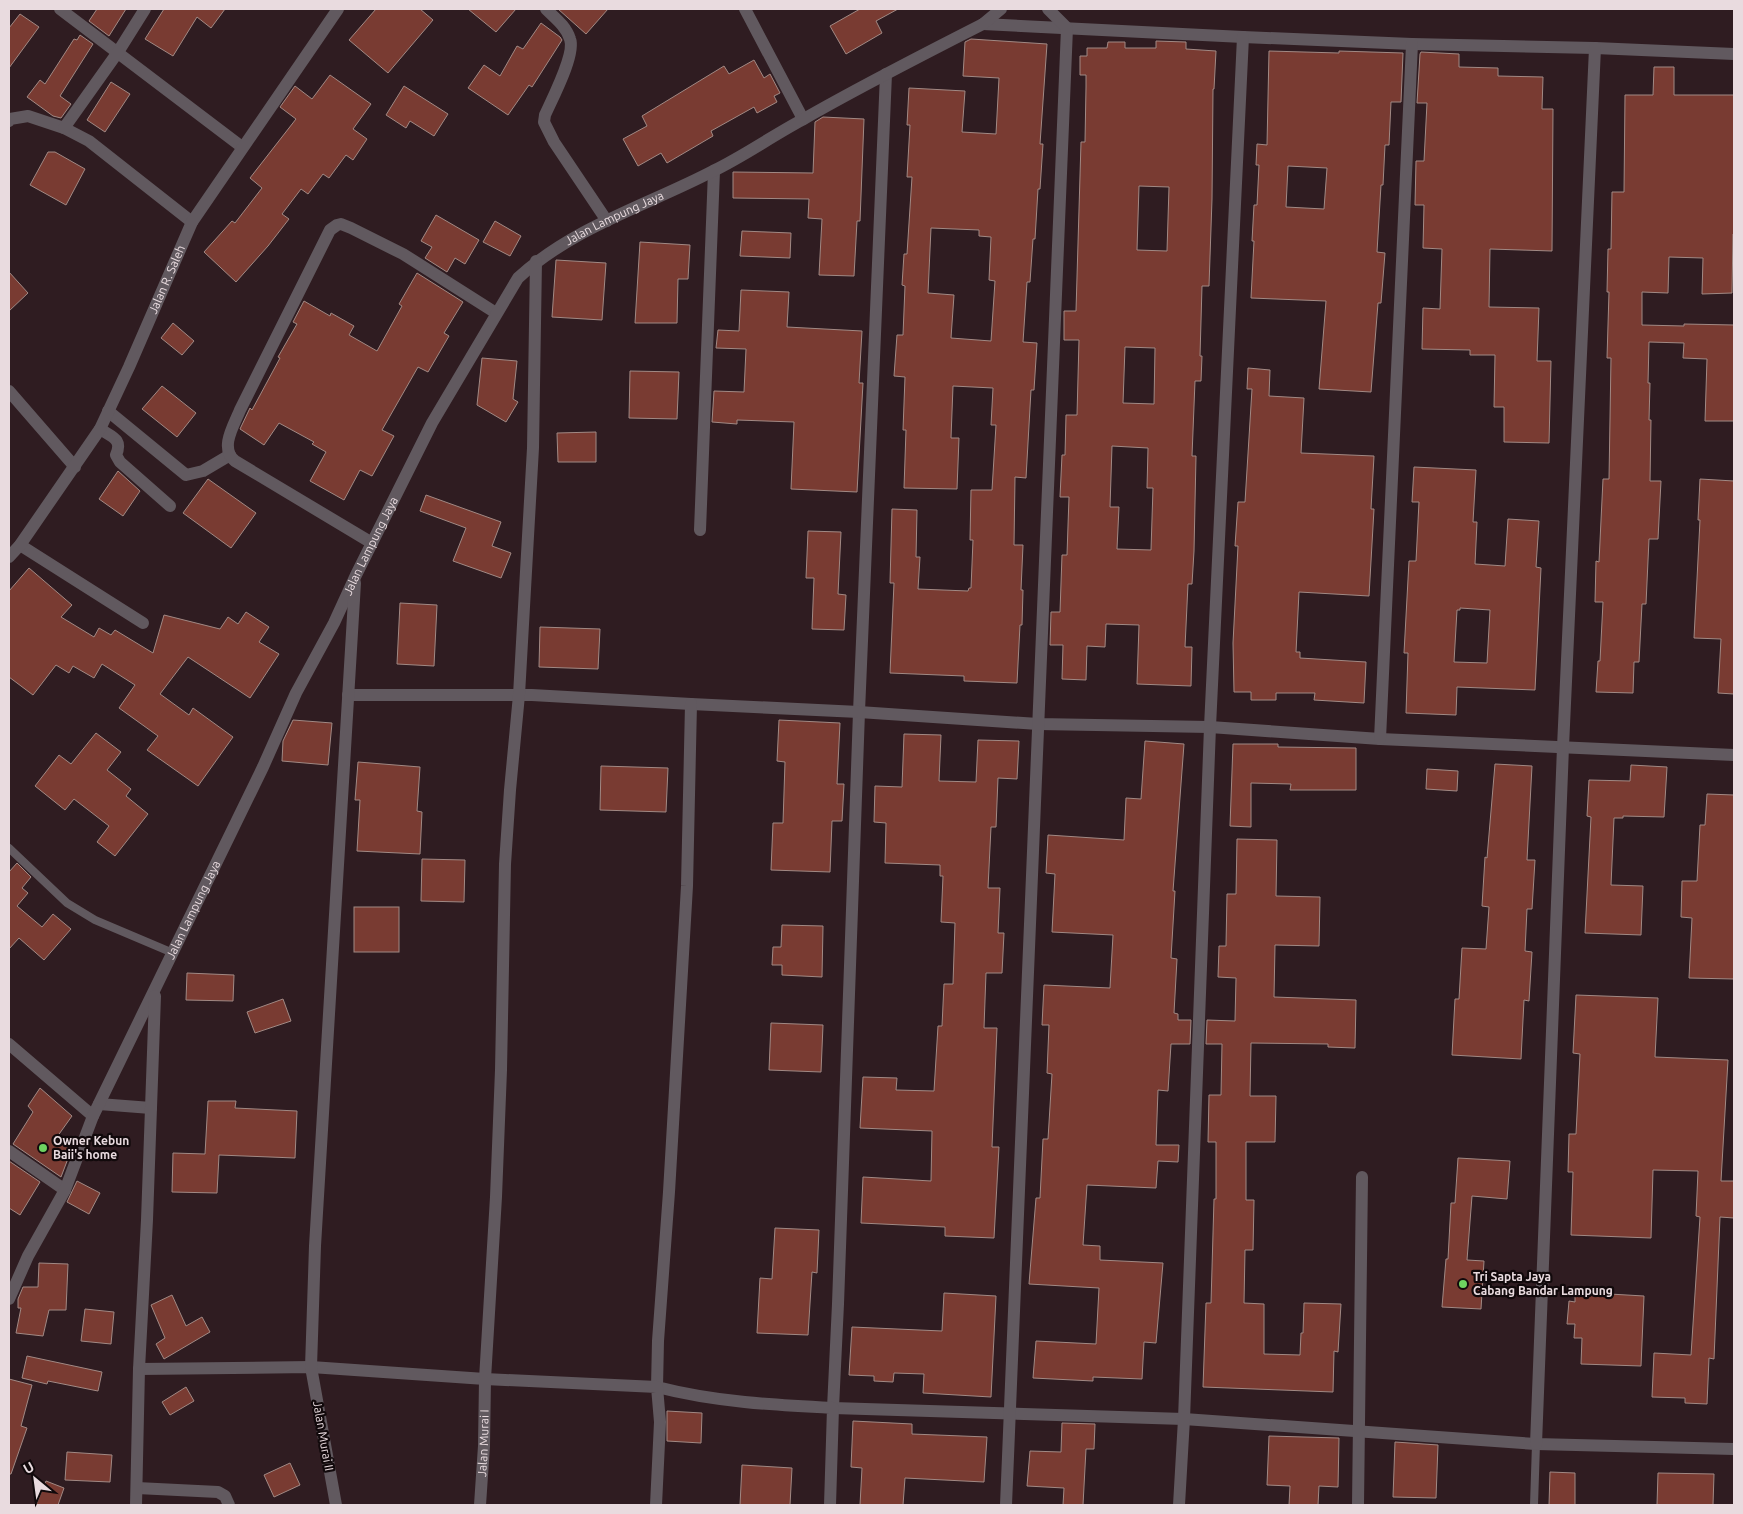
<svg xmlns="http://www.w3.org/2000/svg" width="1743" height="1514" font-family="Ubuntu,sans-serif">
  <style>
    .building { fill: #793b32; stroke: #a18984; fill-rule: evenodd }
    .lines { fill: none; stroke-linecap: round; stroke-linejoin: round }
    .lane { stroke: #61595f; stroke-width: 8 }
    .street { stroke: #61595f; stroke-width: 12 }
    .poi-dot { fill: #6ed360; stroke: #11090b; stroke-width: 2 }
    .labels { text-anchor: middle; stroke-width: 4.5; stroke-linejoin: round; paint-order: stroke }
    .street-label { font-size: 12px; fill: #e9dbdf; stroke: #11090b }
    .poi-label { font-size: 12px; font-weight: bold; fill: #e9dbdf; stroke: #11090b; text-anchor: start }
  </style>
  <rect width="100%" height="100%" fill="#2f1c21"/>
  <g class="building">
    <path d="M97 9H126L109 36 89 21Z"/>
    <path d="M164 9H225L211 28 197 17 173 56 145 39Z"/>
    <path d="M376 9H420L433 20 388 73 349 40Z"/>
    <path d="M468 9H516L496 32Z"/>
    <path d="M558 9H608L586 34Z"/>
    <path d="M860 9H898L876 21 882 33 846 54 830 26Z"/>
    <path d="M20 14 39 27 9 68V28Z"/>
    <path d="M541 23 560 37 562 40 532 87 529 85 508 115 468 88 484 65 500 76 517 46 523 49Z"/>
    <path d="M80 35 93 44 60 96 71 104 61 118 53 116 27 97 40 80 45 84 74 39 77 40Z"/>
    <path d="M971 39 1047 44 1040 144H1043L1040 189H1038L1035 239H1033L1030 282H1027L1023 342 1037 343 1034 390H1031L1026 478 1015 477 1014 545H1023L1021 590H1023L1022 625H1020L1017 683 964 681V676L890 673 894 583H890L892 509 917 510 916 557H920L918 589 968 591 969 588H971L973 540H970L971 490H992L996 425H991L993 388 953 386 951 438H959L957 489 904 488 906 430H903L905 377 894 376 897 335H903L905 286 902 285 904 254H907L912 177H907L910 125H907L909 88 965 91 962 132 996 134 999 78 963 76 965 42ZM931 228 979 230V236L991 237 989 280 995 281 991 341 951 338 954 295 928 293Z"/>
    <path d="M1156 41 1186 42V49L1216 51 1214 89H1213L1212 199 1209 286H1202L1200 356H1202L1201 381H1195L1192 456H1196L1194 551 1192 584H1188L1185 647H1192L1191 686 1137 684 1139 625 1106 624 1105 647 1087 646 1086 680 1062 679 1063 645H1050L1051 612H1060L1062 555H1067L1069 497H1060L1062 455H1065L1066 415H1077L1079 340H1064V311H1076L1081 142H1085L1086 87V75H1080V56H1087V48H1107L1108 42H1125V48H1156ZM1139 186 1169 187 1167 251 1137 250ZM1125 347 1155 348 1154 404 1123 403ZM1112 446 1148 448 1147 488H1153L1151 550 1117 549 1119 507H1110Z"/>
    <path d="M1269 51 1339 53V51L1403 53 1401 102H1391L1389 145H1385L1383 185H1381L1377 252 1385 253 1381 303H1378L1371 392 1319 389 1326 301 1251 298 1254 241H1252L1254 205H1257L1259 165H1256L1257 144 1267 145ZM1288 166 1327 168 1324 209 1286 207Z"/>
    <path d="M1421 52 1459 54V67L1498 68V76L1543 77 1542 109H1553L1552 251 1490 249 1489 307 1539 308 1537 361H1551L1549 443 1504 442V407H1494L1495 355H1470V350L1422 349 1423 308 1440 309 1442 249 1423 248 1424 205H1415L1416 161H1424L1427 103H1417L1420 54Z"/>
    <path d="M754 60 764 78 770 74 780 93 774 96 777 102 757 113 754 107 711 131 713 136 667 163 661 153 638 166 623 139 647 126 642 116 724 66 729 74Z"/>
    <path d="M1654 67H1674V95H1734V234H1733L1732 293 1702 294 1703 258 1669 257 1668 293 1642 292V325L1684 326V324L1734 325V421H1705L1707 359 1683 358 1684 343 1649 342 1648 383H1650L1649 420H1651L1650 481H1661L1658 539H1649L1646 604H1642L1639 662H1634L1633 693 1596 692 1598 661H1600L1603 602H1595L1596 561 1599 562 1603 479H1609L1611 358H1607L1609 292H1607L1608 249H1611L1612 192H1624L1625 95H1653Z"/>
    <path d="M330 75 371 104 353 129 367 139 353 160 346 155 329 178 323 174 308 194 301 189 282 214 289 219 268 246 236 282 204 252 232 221 235 223 262 188 250 178 296 119 280 107 295 86 312 99Z"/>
    <path d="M111 82 130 94 105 132 87 120Z"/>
    <path d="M404 86 448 114 434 136 410 121 406 128 386 115Z"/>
    <path d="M823 117 864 119 860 221H857L854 276 819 275 822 219 808 218 809 199 733 198V172L813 173 815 122Z"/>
    <path d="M48 152H55L85 169 66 205 30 185Z"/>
    <path d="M436 215 479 240 465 264 455 258 447 272 425 258 432 247 421 241Z"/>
    <path d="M495 221 521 236 510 256 483 242Z"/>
    <path d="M742 231 791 233 790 258 740 256Z"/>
    <path d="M640 242 690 245 688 279H678L677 323H635Z"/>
    <path d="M556 260 606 263 602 320 552 317Z"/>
    <path d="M9 272 28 293 9 311Z"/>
    <path d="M417 273 463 302 444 333 449 336 428 372 418 367 382 430 394 436 372 476 360 470 344 500 310 481 326 452 312 444 314 442 279 423 264 445 240 429 250 408 252 410 280 358 278 357 297 324 293 322 304 301 330 316 331 313 354 326 349 335 377 351 402 306 399 304Z"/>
    <path d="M741 290 789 292 787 327 862 331 859 383H863L857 492 791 489 794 422 737 420V424L712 422 714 391 744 392 746 349 716 348 718 330 739 331Z"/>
    <path d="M173 323 194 341 182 355 161 338Z"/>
    <path d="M482 358 517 361 513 399 518 402 506 422 477 405Z"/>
    <path d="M1248 368 1270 370 1269 396 1304 398 1301 453 1374 456 1371 509H1374L1369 596 1299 592 1296 652H1300V658L1366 662 1364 703 1314 700 1315 693H1276V700H1251V692H1234L1233 643 1238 546H1235L1238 502H1245L1252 389H1247Z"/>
    <path d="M630 371 679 372 677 419 629 418Z"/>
    <path d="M162 386 196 413 177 437 142 409Z"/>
    <path d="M596 432V462H558L557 433Z"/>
    <path d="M1414 467 1476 470 1473 522H1477L1475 564 1505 566 1508 519 1539 521 1536 567 1541 568 1535 690 1457 687 1456 715 1406 713 1408 653H1404L1409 561H1416L1419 502H1412ZM1460 608 1490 610 1487 663 1454 662 1457 610H1460Z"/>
    <path d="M118 471 140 491 123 516 99 499Z"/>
    <path d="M208 479 256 513 231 548 183 513Z"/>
    <path d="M1700 479 1734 481V694L1718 693 1721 639 1694 638 1700 520H1698Z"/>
    <path d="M426 495 501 522 492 546 511 553 501 578 453 561 466 528 420 511Z"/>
    <path d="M808 531 841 532 838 594 846 595 844 630 812 629 814 578H806Z"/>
    <path d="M29 568 72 605 61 617 94 637 99 628 111 635 115 630 153 653 164 615 220 629 228 617 238 624 246 612 269 627 259 642 279 654 250 698 188 657 160 694 189 715 193 708 233 737 198 786 147 750 158 736 119 708 135 685 102 664 94 678 73 666 69 673 56 665 33 695 9 677V591Z"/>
    <path d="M400 603 437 605 434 666 397 664Z"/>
    <path d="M540 627 600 629 598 669 539 667Z"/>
    <path d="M293 720 332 723 328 765 282 761 283 741Z"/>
    <path d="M779 720 840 723 837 784H844L842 821H832L830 872 771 870 773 823H783L785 762 777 761Z"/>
    <path d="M96 733 121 752 107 770 131 789 126 796 148 814 115 856 97 842 109 826 74 799 65 810 35 786 59 755 71 764Z"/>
    <path d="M904 734 941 735 939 781 976 782 978 740 1019 741 1017 779 998 778 996 827H991L988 888H1000L998 933H1004L1002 973H986L984 1028H997L992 1147H999L994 1238 945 1236V1227L861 1223 863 1177 931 1181 932 1131 860 1128 863 1077 897 1078 896 1090 934 1091 938 1026H942L944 984H953L955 923 941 922 943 876H940V865L885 863 886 823 874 822 875 786 902 787Z"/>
    <path d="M1145 741 1184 744 1173 891H1175L1171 958 1177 959 1174 1013 1178 1014V1020H1191L1190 1044H1171L1168 1091 1158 1090 1156 1145H1179L1178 1162 1158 1161 1156 1188 1087 1185 1083 1245 1100 1246V1260L1163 1263 1156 1343 1144 1342 1142 1379 1093 1377V1381L1033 1378 1036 1341 1096 1344 1099 1288 1029 1284 1036 1198H1040L1043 1139H1048L1052 1074 1047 1073 1049 1025H1042L1044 985 1110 988 1113 935 1052 932 1055 874 1046 873 1048 835 1124 840 1126 798 1141 799Z"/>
    <path d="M1233 744H1278V747L1356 748V790H1290L1291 784 1251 783V827L1230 826Z"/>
    <path d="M358 762 420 767 417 811 422 812 420 854 357 851 360 800H355Z"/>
    <path d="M1495 764 1532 766 1527 860H1535L1532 909H1527L1525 951 1532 952 1529 1001 1524 1000 1521 1059 1452 1055 1455 999H1459L1462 948 1486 949 1489 907 1482 906 1485 857 1487 858Z"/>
    <path d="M1631 765 1667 767 1664 817 1623 816V818H1614L1611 885 1643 886 1641 935 1585 933 1591 817 1587 816 1589 780 1630 781Z"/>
    <path d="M601 766 668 768 666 812 600 810Z"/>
    <path d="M1427 769 1458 771 1457 791 1426 789Z"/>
    <path d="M1707 794 1734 795V979L1689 978 1692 918 1681 917 1682 881H1697L1700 825H1705Z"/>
    <path d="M1237 839 1277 840 1276 896 1320 897 1319 946 1275 945 1274 997 1356 1000 1355 1048 1328 1047V1044L1251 1043 1250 1096H1276L1275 1142H1246V1200H1254L1253 1250H1245L1244 1303 1264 1304V1354L1300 1355 1301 1333H1303L1304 1303 1341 1304 1338 1352 1334 1351 1333 1392 1203 1387 1206 1303H1211L1214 1199H1216V1142H1208L1209 1095H1221L1222 1044H1206L1207 1020 1235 1021 1236 978 1218 977 1219 946H1226L1227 894H1236Z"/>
    <path d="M422 859 465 860 464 902 421 901Z"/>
    <path d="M17 863 31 877 22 888 28 893 17 906 42 927 53 914 71 929 44 960 19 938 9 949V872Z"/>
    <rect x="354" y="907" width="45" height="45"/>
    <path d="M782 925 823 926 822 977 782 975V965H772L773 947H781Z"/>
    <path d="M187 973 234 975 233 1001 186 1000Z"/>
    <path d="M1576 995 1658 998 1655 1057 1728 1060 1721 1181H1734V1218L1720 1217 1714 1359 1709 1358 1707 1404 1685 1403V1398L1652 1397 1654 1353 1691 1355 1700 1217 1696 1216 1698 1171 1653 1170 1651 1238 1571 1235 1573 1172H1568L1569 1134H1576L1580 1054 1573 1053Z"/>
    <path d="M283 999 291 1021 255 1033 247 1012Z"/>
    <path d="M771 1023 823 1025 821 1072 769 1070Z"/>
    <path d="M40 1088 72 1116 57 1137 72 1148 61 1177 13 1144 33 1112 28 1106Z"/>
    <path d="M208 1101H236L235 1108 297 1111 295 1158 219 1155 217 1193 172 1192 173 1153 205 1154Z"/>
    <path d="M1458 1158 1510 1161 1507 1199 1472 1196 1467 1260 1484 1261 1481 1309 1442 1307 1446 1259H1448L1451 1203H1455Z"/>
    <path d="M9 1161 40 1182 20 1215 9 1208Z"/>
    <path d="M77 1181 100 1193 89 1214 67 1202Z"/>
    <path d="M775 1228 819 1230 817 1273 812 1272 808 1335 757 1333 760 1278 772 1279Z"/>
    <path d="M39 1263 68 1264 66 1310H49L43 1336 16 1333 21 1308H18V1299L23 1287H38Z"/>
    <path d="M1575 1292 1644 1296 1641 1366 1581 1364 1582 1338H1574L1575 1324H1567L1569 1301 1575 1302Z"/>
    <path d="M944 1293 996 1296 991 1397 923 1393 924 1374 894 1373 893 1382 874 1381V1376L849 1375 852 1327 942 1331Z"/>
    <path d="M172 1295 186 1326 202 1317 210 1332 164 1359 156 1344 165 1338 151 1305Z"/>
    <path d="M85 1309 114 1312 111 1344 81 1341Z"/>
    <path d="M27 1356 102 1372 98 1391 48 1381 47 1384 22 1378Z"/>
    <path d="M9 1379 32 1385 21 1426 27 1428 11 1474H9Z"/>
    <path d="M186 1387 194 1401 170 1415 162 1402Z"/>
    <path d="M667 1411 702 1413 701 1443 667 1441Z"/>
    <path d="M853 1421 912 1424V1434L987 1437 984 1482 905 1478 903 1505H860L862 1468 851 1467Z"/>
    <path d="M1062 1423 1095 1424 1094 1449H1086L1083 1505H1063L1064 1488 1027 1486 1030 1451 1061 1452Z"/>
    <path d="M1269 1436 1339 1438 1338 1487 1319 1486 1318 1505H1289L1290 1486 1267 1485Z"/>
    <path d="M1395 1442 1438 1445 1436 1498 1393 1497Z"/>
    <path d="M67 1452 112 1455 110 1482 65 1480Z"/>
    <path d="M290 1463 300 1485 274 1497 264 1475Z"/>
    <path d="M742 1465 792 1468 790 1505H740Z"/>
    <path d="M1550 1472 1575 1473V1505H1549Z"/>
    <path d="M1658 1473 1714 1474 1713 1505H1657Z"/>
    <path d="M46 1481 64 1488 58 1505H36Z"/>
  </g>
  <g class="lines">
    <g class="lane">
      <path d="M9 848 67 903 95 920 173 953"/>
      <path d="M1534 1505 1536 1444"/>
    </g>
    <g class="street">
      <path d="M60 9 242 147"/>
      <path d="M546 9C555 18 566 26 570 39 576 54 552 99 545 115L544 122 554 142 607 221"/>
      <path d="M745 9 803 119"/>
      <path d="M983 24 1243 37 1412 44 1595 48 1734 54"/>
      <path d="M886 74 859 712 838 1304 833 1408 1184 1419 1536 1444 1734 1449"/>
      <path d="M9 121 10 119 28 116 64 128 89 141 192 222"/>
      <path d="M64 128 118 52 145 9"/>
      <path d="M9 391 75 467"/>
      <path d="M108 411 186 475 203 471 230 455"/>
      <path d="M100 429C112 437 123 439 116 455L120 462 170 506"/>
      <path d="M700 530 714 171"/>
      <path d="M372 543 235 461C219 448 234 425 240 410L330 230 337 225 341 224 351 228 403 254 496 313"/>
      <path d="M20 545 143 623"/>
      <path id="s1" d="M9 557 20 545 100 429 129 367 192 222 338 9"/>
      <path d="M348 695H532L691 704 859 712 1038 724 1210 727 1380 739 1734 755"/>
      <path d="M691 704 687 886 669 1192 658 1341 657 1387C715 1402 774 1405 833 1408L830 1505"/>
      <path d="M1380 739 1412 44"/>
      <path d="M9 1044 93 1116"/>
      <path d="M99 1104 151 1108"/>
      <path d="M9 1151 65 1190"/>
      <path id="s2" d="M9 1299 28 1256 65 1190 93 1116 263 767 296 693 334 623 356 575 432 423 518 278C573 227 648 205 713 171 744 156 772 136 802 120 861 86 922 55 983 24L1001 9"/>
      <path d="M139 1369 311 1367 485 1379 657 1387 660 1422 656 1505"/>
      <path d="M1536 1444 1563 747 1595 48"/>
      <path d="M137 1488 218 1492 225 1496 229 1505"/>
      <path d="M136 1505 139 1369 147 1220 155 996"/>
      <path d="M336 1505 311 1367 315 1246 355 583"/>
      <path id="s3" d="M480 1505 484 1446 485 1379 496 1197 501 1070 505 864 510 790 519 695 533 448 536 261"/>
      <path d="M1006 1505 1067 28 1048 9"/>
      <path d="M1179 1505 1184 1419 1210 727 1243 37"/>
      <path d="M1358 1505 1362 1177"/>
    </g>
  </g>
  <g class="poi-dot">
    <circle cx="43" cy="1148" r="5"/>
    <circle cx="1463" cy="1284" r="5"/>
  </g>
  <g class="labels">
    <g class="street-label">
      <text dy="4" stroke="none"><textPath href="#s2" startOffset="1256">Jalan Lampung Jaya</textPath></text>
      <text dy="4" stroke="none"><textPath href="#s1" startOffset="321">Jalan R. Saleh</textPath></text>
      <text dy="4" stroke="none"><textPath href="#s2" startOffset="836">Jalan Lampung Jaya</textPath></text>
      <text dy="4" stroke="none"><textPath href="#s2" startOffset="431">Jalan Lampung Jaya</textPath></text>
      <text transform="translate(323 1436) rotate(80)" y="4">Jalan Murai II</text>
      <text dy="4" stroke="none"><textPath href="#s3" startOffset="62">Jalan Murai I</textPath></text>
    </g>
    <g class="poi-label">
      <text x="53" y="1145">Owner Kebun<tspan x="53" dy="14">Baii's home</tspan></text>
      <text x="1473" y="1281">Tri Sapta Jaya<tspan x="1473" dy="14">Cabang Bandar Lampung</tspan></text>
    </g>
  </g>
  <rect width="1743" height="1514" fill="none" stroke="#e9dbdf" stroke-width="20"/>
  <g transform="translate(35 1479) rotate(331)" stroke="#11090b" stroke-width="4" paint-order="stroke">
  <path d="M0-4L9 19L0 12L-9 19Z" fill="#e9dbdf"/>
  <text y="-8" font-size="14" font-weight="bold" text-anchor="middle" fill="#e9dbdf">U</text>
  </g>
</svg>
